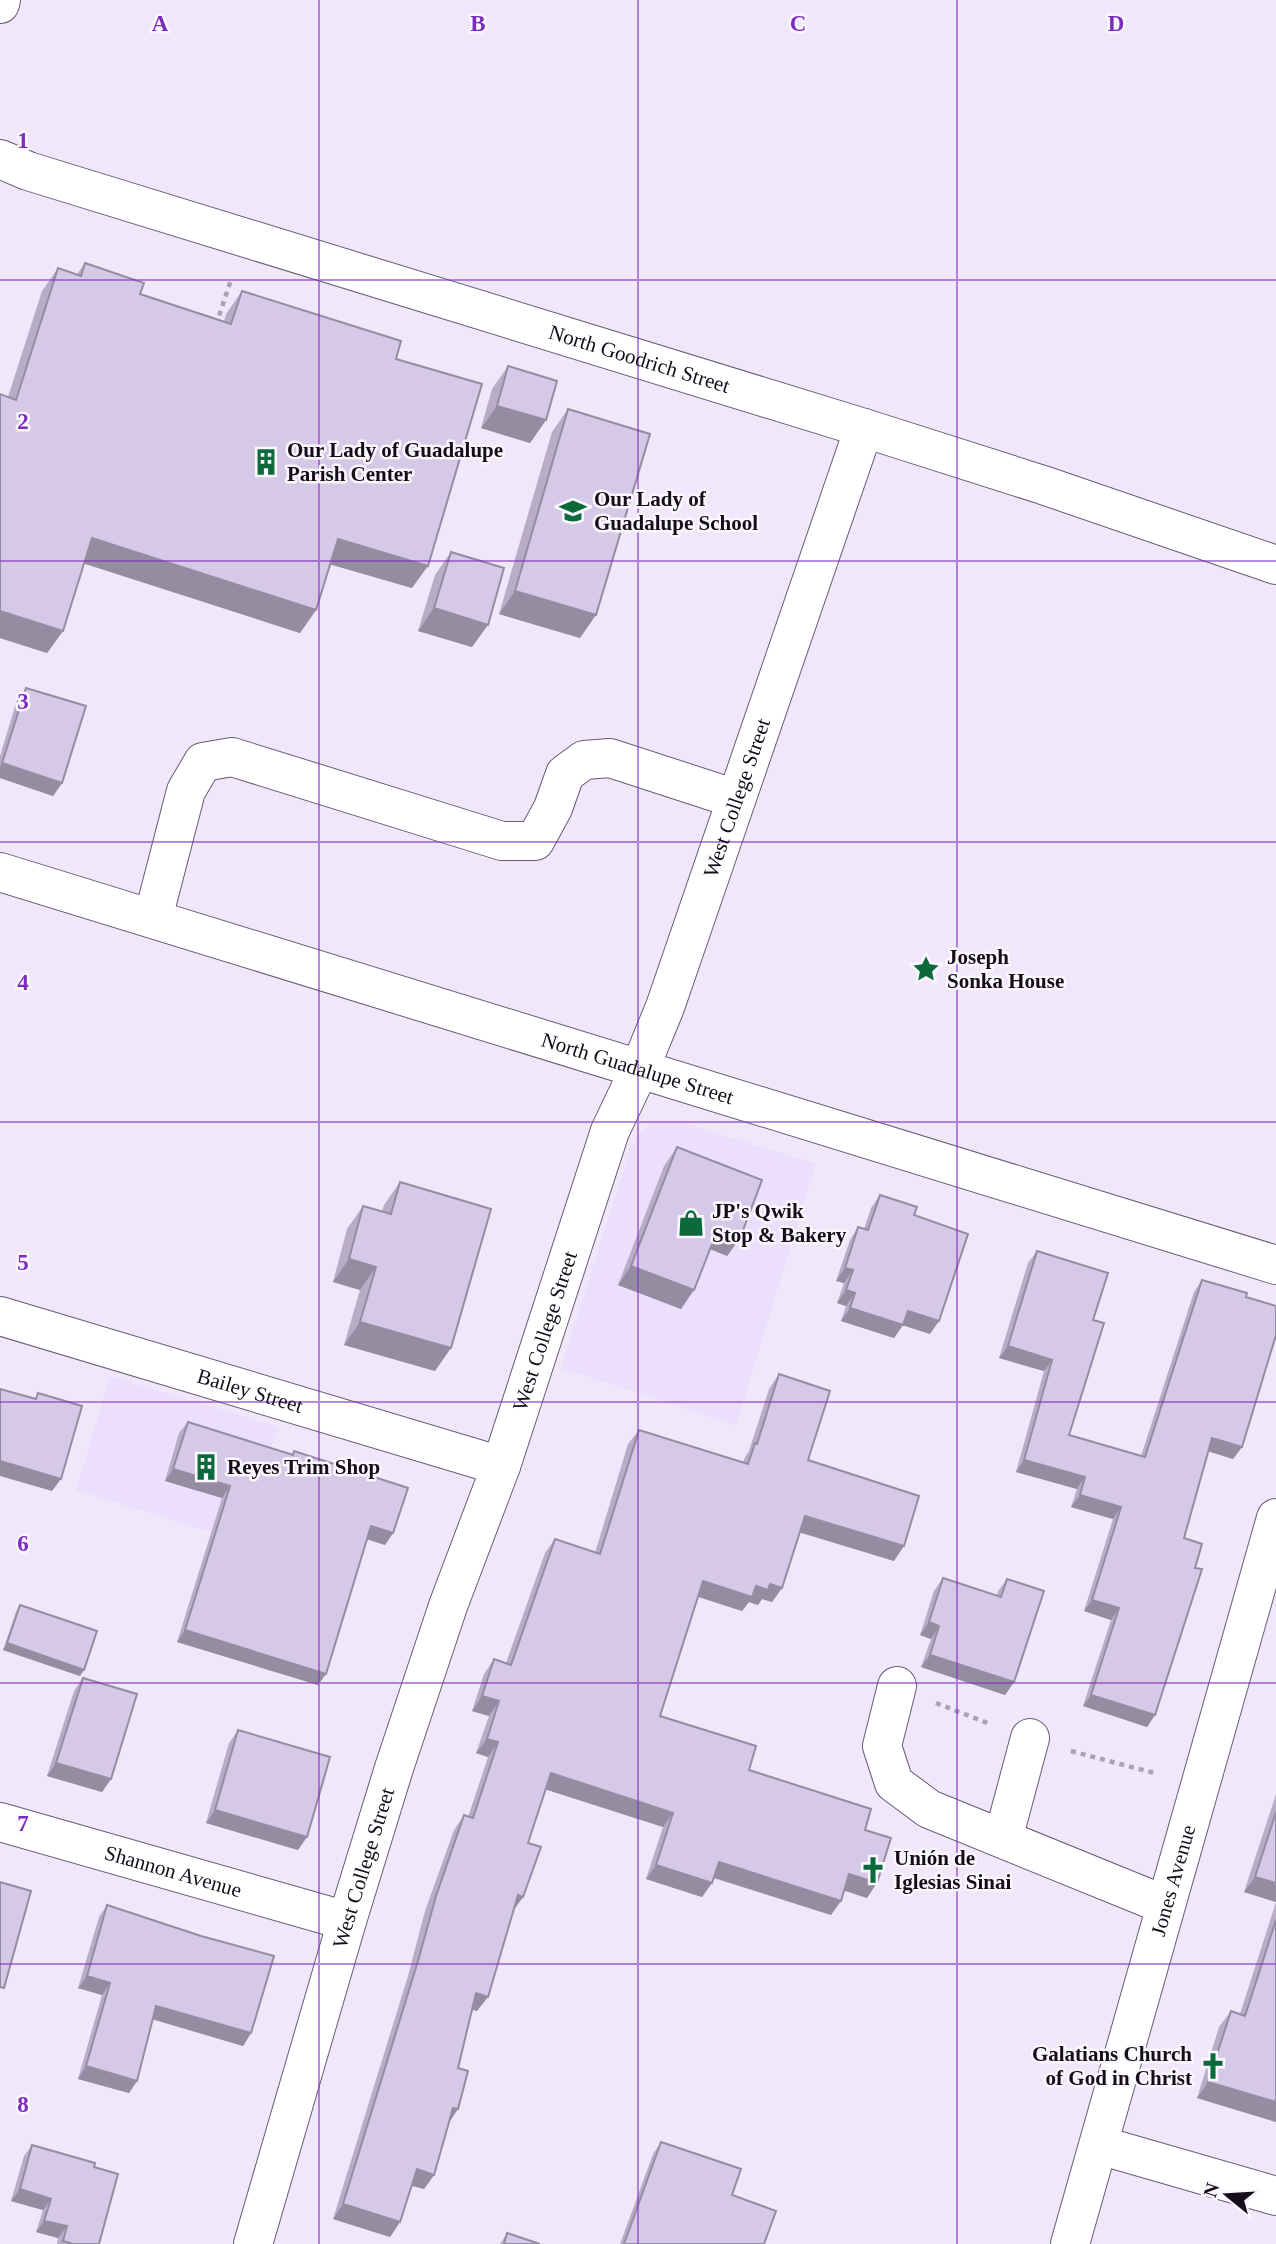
<svg xmlns="http://www.w3.org/2000/svg" width="1276" height="2244" font-family="Georgia,serif">
  <style>
    .built { fill: #ecdefd }
    .lines { fill: none; stroke-linecap: round; stroke-linejoin: round }
    .minor-casing { stroke: #675b76; stroke-width: 40 }
    .path { stroke: #aaa2b3; stroke-width: 4.5; stroke-dasharray: 5 5; stroke-linecap: butt }
    .minor { stroke: #fff; stroke-width: 38 }
    .wall { fill: #b8acc7 }
    .shaded-wall { fill: #968ca2 }
    .building { fill: #d6c8e7; stroke: #968ca2; stroke-width: 2 }
    .grid { fill: none; stroke: #7b2cbf; stroke-width: 2; stroke-opacity: 0.55 }
    .labels { text-anchor: middle; stroke-width: 5; stroke-linejoin: round; paint-order: stroke }
    .street-label { font-size: 21px; fill: #130e19; stroke: #faf7fe }
    .poi-label { font-size: 21px; font-weight: bold; fill: #130e19; stroke: #faf7fe; text-anchor: start }
    .grid-label { font-size: 23px; text-anchor: middle; font-weight: bold; fill: #7b2cbf; stroke: #faf7fe; stroke-width: 5; stroke-linejoin: round; paint-order: stroke }
  </style>
  <rect width="100%" height="100%" fill="#f0e7fb"/>
  <g class="built">
    <path d="M662 1120H674L816 1164 736 1425 561 1368 629 1154 638 1134 652 1123Z"/>
    <path d="M110 1376 278 1427 240 1541 76 1490Z"/>
  </g>
  <g class="lines">
    <defs>
      <g id="minor">
        <path d="M0 4 1 0"/>
        <path id="s1" d="M0 159 28 171 864 428 1043 485 1276 565"/>
        <path id="s2" d="M0 872 1276 1265"/>
        <path d="M153 918 186 791 203 762 232 757 502 841H535L553 808 565 774 584 760 610 758 736 799"/>
        <path id="s3" d="M0 1316 501 1466"/>
        <path d="M897 1686 882 1746 894 1783 929 1809 1165 1905"/>
        <path id="s4" d="M0 1822 347 1921"/>
        <path d="M1003 1839 1030 1738"/>
        <path d="M1099 2145 1276 2196"/>
        <path id="s5" d="M253 2244 347 1921 394 1768 448 1606 501 1466 610 1131 640 1068 665 1007 864 428"/>
        <path id="s6" d="M1070 2244 1276 1518"/>
      </g>
    </defs>
    <use href="#minor" class="minor-casing"/>
    <g class="path">
      <path d="M216 325 231 280"/>
      <path d="M936 1703 990 1724"/>
      <path d="M1071 1751 1158 1774"/>
    </g>
    <use href="#minor" class="minor"/>
  </g>
  <g class="wall">
    <path d="M85 263 140 294 224 321 226 314 242 291 396 359 412 588 330 564 316 610 300 633 84 563 63 631 47 653 0 638V394L8 397 42 291 58 268 77 274Z"/>
    <path d="M508 366 546 420 530 443 481 428 492 389Z"/>
    <path d="M568 409 580 638 499 614 552 432Z"/>
    <path d="M451 552 472 647 418 631 435 575Z"/>
    <path d="M26 688 62 783 53 796 0 778V756L17 700Z"/>
    <path d="M677 1147 740 1238 727 1256 710 1249 681 1309 618 1285 664 1166Z"/>
    <path d="M400 1182 435 1371 344 1345 360 1290 333 1282 347 1229 363 1206 382 1211 384 1205Z"/>
    <path d="M880 1195 914 1215 930 1334 903 1325 894 1338 841 1321 846 1306 837 1303 844 1283 836 1281 850 1240 858 1227 864 1229 871 1208Z"/>
    <path d="M1037 1251 1093 1320 1069 1435 1141 1456 1194 1292 1202 1280 1246 1297 1242 1447 1233 1459 1208 1451 1184 1538 1155 1715 1147 1727 1083 1706 1111 1620 1084 1611 1113 1519 1071 1507 1077 1489 1016 1472 1044 1371 999 1358 1028 1263Z"/>
    <path d="M779 1374 808 1460 894 1561 800 1532 782 1588 772 1602 762 1599 758 1605 749 1602 742 1611 698 1597 660 1716 749 1770 865 1830 867 1898 844 1890 831 1915 713 1878 702 1897 646 1879 663 1827 546 1789 528 1843 523 1897 514 1909 477 2011 472 2010 458 2068 449 2122 434 2175 424 2189 412 2186 400 2222 390 2237 333 2219 408 1976 425 1911 454 1830 464 1815 468 1817 488 1757 476 1753 489 1716 472 1711 484 1674 494 1659 506 1663 545 1553 555 1539 595 1553 628 1444 639 1430 743 1463 745 1457 749 1451 769 1389Z"/>
    <path d="M188 1422 292 1454 294 1451 393 1533 385 1545 367 1539 318 1685 177 1642 222 1498 165 1481 179 1433Z"/>
    <path d="M943 1578 997 1596 998 1591 1007 1579 1014 1682 1005 1695 921 1667 931 1639 920 1635 934 1591Z"/>
    <path d="M20 1605 80 1676 3 1650 16 1612Z"/>
    <path d="M83 1678 111 1779 102 1792 47 1776 74 1691Z"/>
    <path d="M238 1730 298 1850 206 1823 229 1743Z"/>
    <path d="M1276 1794V2122L1197 2098 1219 2027 1231 2011 1240 2014 1276 1902 1244 1892Z"/>
    <path d="M107 1905 251 2033 243 2046 153 2019 137 2081 129 2093 78 2079 102 1995 78 1988 99 1917Z"/>
    <path d="M661 2142 732 2195 764 2244H620L653 2154Z"/>
    <path d="M32 2145 94 2167 99 2244H57L58 2238 36 2232 43 2210 11 2201 24 2156Z"/>
    <path d="M507 2233 540 2244H500Z"/>
  </g>
  <g class="shaded-wall">
    <path d="M497 406 546 420 530 443 481 428Z"/>
    <path d="M92 538 316 610 300 633 76 561Z"/>
    <path d="M338 539 428 566 412 588 322 562Z"/>
    <path d="M515 591 596 615 580 638 499 614Z"/>
    <path d="M434 608 488 625 472 647 418 631Z"/>
    <path d="M0 611 63 631 47 653 0 638Z"/>
    <path d="M2 763 62 783 53 796 0 778V767Z"/>
    <path d="M718 1229 740 1238 727 1256 705 1247Z"/>
    <path d="M349 1259 376 1267 360 1290 333 1282Z"/>
    <path d="M631 1266 694 1290 681 1309 618 1285Z"/>
    <path d="M845 1268 853 1270 844 1283 836 1281Z"/>
    <path d="M846 1290 855 1293 846 1306 837 1303Z"/>
    <path d="M850 1308 903 1325 894 1338 841 1321Z"/>
    <path d="M908 1311 939 1321 930 1334 899 1324Z"/>
    <path d="M360 1322 451 1348 435 1371 344 1345Z"/>
    <path d="M1008 1346 1052 1360 1044 1371 999 1358Z"/>
    <path d="M1212 1438 1242 1447 1233 1459 1204 1450Z"/>
    <path d="M1024 1460 1085 1477 1077 1489 1016 1472Z"/>
    <path d="M0 1461 61 1479 52 1491 0 1476Z"/>
    <path d="M173 1469 230 1486 222 1498 165 1481Z"/>
    <path d="M1080 1495 1121 1507 1113 1519 1071 1507Z"/>
    <path d="M805 1516 904 1546 894 1561 795 1531Z"/>
    <path d="M371 1526 393 1533 385 1545 363 1538Z"/>
    <path d="M703 1581 770 1584 782 1588 772 1602 762 1599 758 1605 749 1602 742 1611 693 1595Z"/>
    <path d="M1092 1600 1119 1608 1111 1620 1084 1611Z"/>
    <path d="M929 1622 939 1626 931 1639 920 1635Z"/>
    <path d="M185 1630 326 1674 318 1685 177 1642Z"/>
    <path d="M7 1643 84 1670 80 1676 3 1650Z"/>
    <path d="M930 1655 1014 1682 1005 1695 921 1667Z"/>
    <path d="M1091 1695 1155 1715 1147 1727 1083 1706Z"/>
    <path d="M482 1696 499 1701 489 1716 472 1711Z"/>
    <path d="M487 1739 498 1742 488 1757 476 1753Z"/>
    <path d="M56 1763 111 1779 102 1792 47 1776Z"/>
    <path d="M551 1773 673 1813 663 1827 541 1788Z"/>
    <path d="M215 1810 307 1837 298 1850 206 1823Z"/>
    <path d="M719 1862 841 1901 831 1915 709 1876Z"/>
    <path d="M656 1865 712 1883 702 1897 646 1879Z"/>
    <path d="M849 1874 877 1883 867 1898 839 1889Z"/>
    <path d="M1255 1877 1276 1883V1902L1244 1892Z"/>
    <path d="M518 1895 523 1897 513 1911Z"/>
    <path d="M87 1976 110 1983 102 1995 78 1988Z"/>
    <path d="M476 1993 488 1997 477 2011 466 2007Z"/>
    <path d="M156 2006 251 2033 243 2046 148 2018Z"/>
    <path d="M86 2066 137 2081 129 2093 78 2079Z"/>
    <path d="M1208 2082 1276 2102V2122L1197 2098Z"/>
    <path d="M453 2108 458 2109 448 2124Z"/>
    <path d="M417 2169 434 2175 424 2189 406 2184Z"/>
    <path d="M20 2189 51 2199 43 2210 11 2201Z"/>
    <path d="M343 2204 400 2222 390 2237 333 2219Z"/>
    <path d="M44 2221 67 2226 58 2238 36 2232Z"/>
  </g>
  <g class="building">
    <path d="M85 263 144 283 140 294 231 324 242 291 401 341 396 359 482 384 428 566 338 539 316 610 92 538 63 631 0 611V394L16 400 58 268 81 276Z"/>
    <path d="M508 366 557 381 546 420 497 406Z"/>
    <path d="M568 409 650 434 596 615 515 591Z"/>
    <path d="M451 552 504 568 488 625 434 608Z"/>
    <path d="M26 688 86 706 62 783 2 763Z"/>
    <path d="M677 1147 762 1180 740 1238 718 1229 694 1290 631 1266Z"/>
    <path d="M400 1182 491 1209 451 1348 360 1322 376 1267 349 1259 363 1206 391 1214Z"/>
    <path d="M880 1195 917 1207 914 1215 968 1234 939 1321 908 1311 903 1325 850 1308 855 1293 846 1290 853 1270 845 1268 858 1227 868 1230Z"/>
    <path d="M1037 1251 1108 1273 1093 1320 1104 1323 1069 1435 1145 1457 1202 1280 1247 1293 1246 1297 1276 1306V1335L1242 1447 1212 1438 1184 1538 1202 1544 1195 1568 1202 1569 1155 1715 1091 1695 1119 1608 1092 1600 1121 1507 1080 1495 1085 1477 1024 1460 1052 1360 1008 1346Z"/>
    <path d="M779 1374 830 1391 808 1460 919 1496 904 1546 805 1516 782 1588 770 1584 768 1590 756 1586 752 1597 703 1581 660 1716 756 1746 749 1770 871 1809 865 1830 891 1838 877 1883 849 1874 841 1901 719 1862 712 1883 656 1865 673 1813 551 1773 528 1843 541 1847 523 1897 518 1895 488 1997 476 1993 458 2068 468 2071 458 2109 453 2108 434 2175 417 2169 400 2222 343 2204 418 1961 436 1896 464 1815 473 1818 498 1742 487 1739 499 1701 482 1696 494 1659 511 1665 555 1539 600 1554 639 1430 748 1464 755 1443 757 1444Z"/>
    <path d="M0 1389 36 1399 38 1393 82 1406 61 1479 0 1461Z"/>
    <path d="M188 1422 293 1455 294 1451 408 1488 393 1533 371 1526 326 1674 185 1630 230 1486 173 1469Z"/>
    <path d="M943 1578 1001 1597 1007 1579 1044 1591 1014 1682 930 1655 939 1626 929 1622Z"/>
    <path d="M20 1605 97 1631 84 1670 7 1643Z"/>
    <path d="M83 1678 137 1694 111 1779 56 1763Z"/>
    <path d="M238 1730 330 1757 307 1837 215 1810Z"/>
    <path d="M1276 1812V1883L1255 1877Z"/>
    <path d="M0 1882 31 1891 4 1988 0 1987Z"/>
    <path d="M107 1905 201 1936 274 1956 251 2033 156 2006 137 2081 86 2066 110 1983 87 1976Z"/>
    <path d="M1276 1920V2102L1208 2082 1231 2011 1245 2016Z"/>
    <path d="M661 2142 741 2169 732 2195 776 2211 764 2244H624Z"/>
    <path d="M32 2145 95 2163 94 2167 118 2174 99 2244H73L63 2241 67 2226 44 2221 51 2199 20 2189Z"/>
    <path d="M507 2233 540 2244H504Z"/>
  </g>
  <path class="grid" d="M319 0V2244M638 0V2244M957 0V2244M0 280H1276M0 561H1276M0 842H1276M0 1122H1276M0 1402H1276M0 1683H1276M0 1964H1276"/>
  <defs>
    <symbol id="building-bare" viewBox="-9 -9 18 18"><path d="M-4-6H4V6H1V3H-1V6H-4ZM-2.5-4.3h1.7v1.8h-1.7ZM.8-4.3h1.7v1.8H.8ZM-2.5-1h1.7V.8h-1.7ZM.8-1h1.7V.8H.8Z" fill="#0b693c" stroke="#faf7fe" stroke-width="2.5" paint-order="stroke"/></symbol>
    <symbol id="school-bare" viewBox="-9 -9 18 18"><path d="M0-5L7-2L0 1L-7-2ZM-4 1L0 2.5L4 1V4Q0 6-4 4Z" fill="#0b693c" stroke="#faf7fe" stroke-width="2.5" paint-order="stroke"/></symbol>
    <symbol id="sight-bare" viewBox="-9 -9 18 18"><path d="M0-6L1.8-2.2L6-1.7L2.9 1.2L3.7 5.4L0 3.3L-3.7 5.4L-2.9 1.2L-6-1.7L-1.8-2.2Z" fill="#0b693c" stroke="#faf7fe" stroke-width="2.5" paint-order="stroke"/></symbol>
    <symbol id="shop-bare" viewBox="-9 -9 18 18"><path d="M-5-2.5h2.3a2.7 3.5 0 0 1 5.4 0H5L5.5 6h-11ZM-1.5-2.5h3a1.5 2.3 0 0 0-3 0Z" fill="#0b693c" stroke="#faf7fe" stroke-width="2.5" paint-order="stroke"/></symbol>
    <symbol id="church-bare" viewBox="-9 -9 18 18"><path d="M-1.2-6h2.4v3.5h3.3v2.4h-3.3V6h-2.4V-.1h-3.3v-2.4h3.3Z" fill="#0b693c" stroke="#faf7fe" stroke-width="2.5" paint-order="stroke"/></symbol>
  </defs>
  <g fill-rule="evenodd">
    <use href="#building-bare" x="247" y="443" width="38" height="38"/>
    <use href="#school-bare" x="554" y="492" width="38" height="38"/>
    <use href="#sight-bare" x="907" y="950" width="38" height="38"/>
    <use href="#shop-bare" x="672" y="1204" width="38" height="38"/>
    <use href="#building-bare" x="187" y="1448" width="38" height="38"/>
    <use href="#church-bare" x="854" y="1851" width="38" height="38"/>
    <use href="#church-bare" x="1194" y="2047" width="38" height="38"/>
  </g>
  <g class="labels">
    <g class="street-label">
      <text dy="7" stroke="none"><textPath href="#s1" startOffset="670">North Goodrich Street</textPath></text>
      <text dy="7" stroke="none"><textPath href="#s5" startOffset="1526">West College Street</textPath></text>
      <text dy="7" stroke="none"><textPath href="#s2" startOffset="667">North Guadalupe Street</textPath></text>
      <text dy="7" stroke="none"><textPath href="#s5" startOffset="959">West College Street</textPath></text>
      <text dy="7" stroke="none"><textPath href="#s3" startOffset="261">Bailey Street</textPath></text>
      <text dy="7" stroke="none"><textPath href="#s5" startOffset="392">West College Street</textPath></text>
      <text dy="7" stroke="none"><textPath href="#s4" startOffset="180">Shannon Avenue</textPath></text>
      <text dy="7" stroke="none"><textPath href="#s6" startOffset="378">Jones Avenue</textPath></text>
    </g>
    <g class="poi-label">
      <text x="287" y="457">Our Lady of Guadalupe<tspan x="287" dy="24">Parish Center</tspan></text>
      <text x="594" y="506">Our Lady of<tspan x="594" dy="24">Guadalupe School</tspan></text>
      <text x="947" y="964">Joseph<tspan x="947" dy="24">Sonka House</tspan></text>
      <text x="712" y="1218">JP's Qwik<tspan x="712" dy="24">Stop &amp; Bakery</tspan></text>
      <text x="227" y="1474">Reyes Trim Shop</text>
      <text x="894" y="1865">Unión de<tspan x="894" dy="24">Iglesias Sinai</tspan></text>
      <text x="1192" y="2061" text-anchor="end">Galatians Church<tspan x="1192" dy="24">of God in Christ</tspan></text>
    </g>
  </g>
  <g class="grid-label">
    <text x="160" y="31">A</text>
    <text x="478" y="31">B</text>
    <text x="798" y="31">C</text>
    <text x="1116" y="31">D</text>
    <text x="23" y="148">1</text>
    <text x="23" y="429">2</text>
    <text x="23" y="709">3</text>
    <text x="23" y="990">4</text>
    <text x="23" y="1270">5</text>
    <text x="23" y="1551">6</text>
    <text x="23" y="1831">7</text>
    <text x="23" y="2112">8</text>
  </g>
  <g transform="translate(1227 2195) rotate(288)" stroke="#faf7fe" stroke-width="5" paint-order="stroke">
  <path d="M0-5L12 26L0 18L-12 26Z" fill="#130e19"/>
  <text y="-10" font-size="19" font-weight="bold" text-anchor="middle" fill="#130e19">N</text>
  </g>
</svg>
